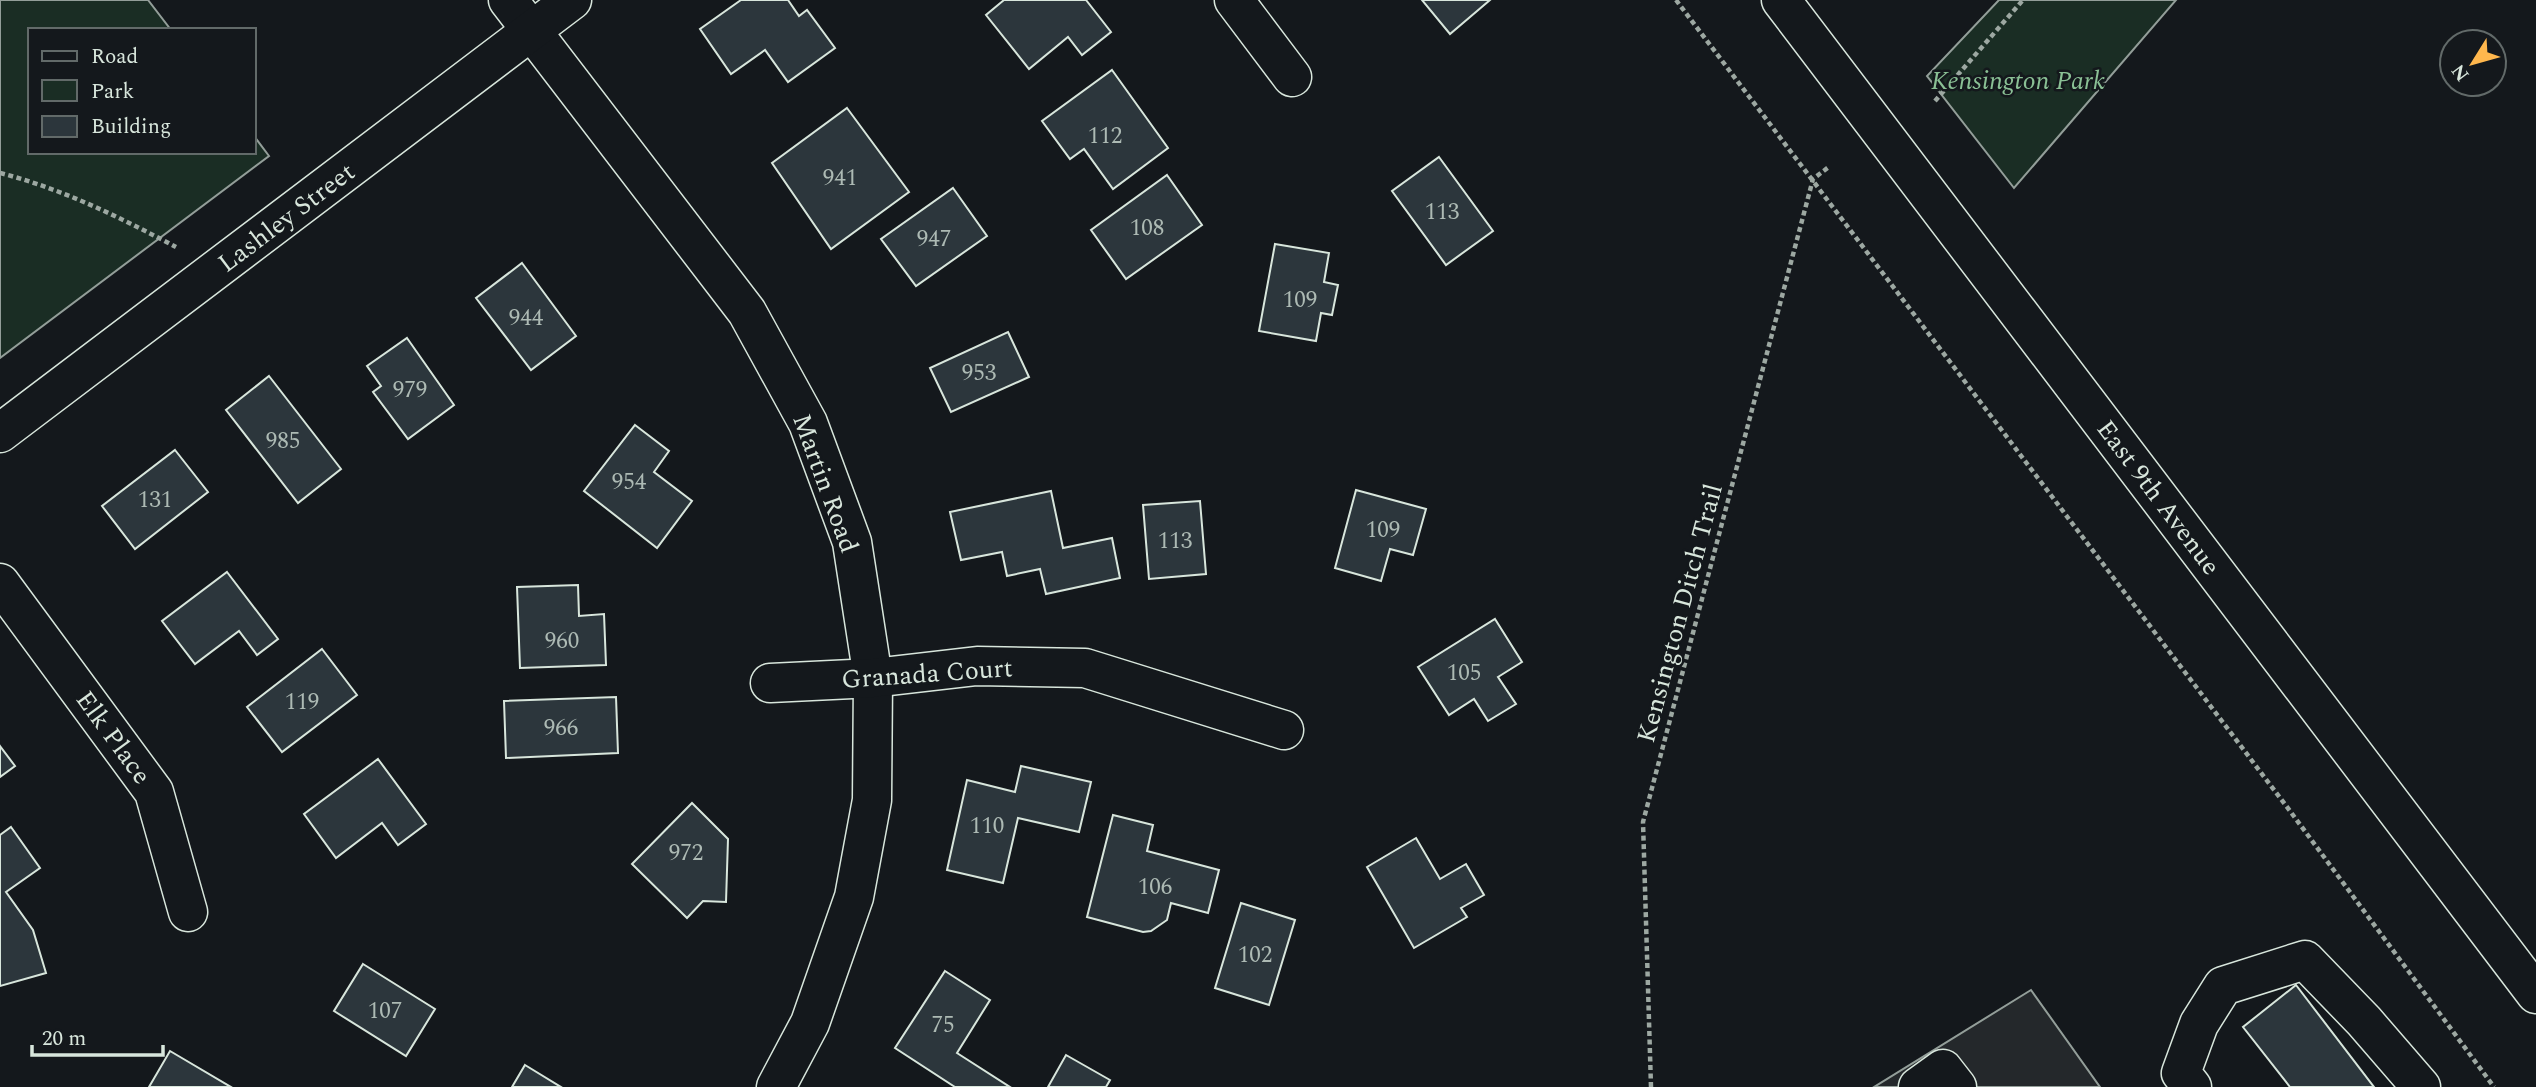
<svg xmlns="http://www.w3.org/2000/svg" width="2536" height="1087" font-family="Spectral,serif">
  <style>
    .green { fill: #1a2d24; stroke: #939e99; stroke-width: 2 }
    .parking { fill: #24282b; stroke: #939e99; stroke-width: 2 }
    .building { fill: #2c363c; stroke: #d8e6dc; stroke-width: 2 }
    .lines { fill: none; stroke-linecap: round; stroke-linejoin: round }
    .minor-casing { stroke: #d8e6dc; stroke-width: 41 }
    .major-casing { stroke: #d8e6dc; stroke-width: 41 }
    .path { stroke: #9da8a2; stroke-width: 4.5; stroke-dasharray: 5 3.5; stroke-linecap: butt }
    .minor { stroke: #14181c; stroke-width: 38 }
    .major { stroke: #14181c; stroke-width: 38 }
    .labels { text-anchor: middle; stroke-width: 5; stroke-linejoin: round; paint-order: stroke }
    .number-label { font-size: 23px; fill: #adbab4 }
    .park-label { font-size: 26px; font-style: italic; fill: #8ac095; stroke: #14181c }
    .street-label { font-size: 26px; fill: #d8e6dc; stroke: #14181c }
  </style>
  <rect width="100%" height="100%" fill="#14181c"/>
  <g class="green">
    <path d="M0 0H148L171 30H30V152H254V136L269 156 0 358Z"/>
    <path d="M1999 0H2176L2014 188 1927 76Z"/>
  </g>
  <path class="parking" d="M2031 990 2100 1087H1874Z"/>
  <g class="building">
    <path d="M741 0H788L799 16 807 10 835 48 788 82 765 50 731 74 700 29Z"/>
    <path d="M1004 0H1086L1111 32 1082 55 1068 37 1029 69 986 15Z"/>
    <path d="M1422 0H1490L1450 34Z"/>
    <path d="M1112 70 1168 148 1113 189 1084 149 1070 159 1042 121Z"/>
    <path d="M847 108 909 192 831 249 772 163Z"/>
    <path d="M1439 157 1493 231 1446 265 1392 191Z"/>
    <path d="M1167 175 1202 225 1126 279 1091 230Z"/>
    <path d="M953 188 987 236 916 286 881 239Z"/>
    <path d="M1275 244 1329 253 1324 282 1338 285 1332 315 1321 313 1316 341 1259 331Z"/>
    <path d="M522 263 576 336 531 370 476 298Z"/>
    <path d="M1008 332 1029 377 951 412 930 368Z"/>
    <path d="M407 338 454 405 408 439 373 392 381 386 367 366Z"/>
    <path d="M269 376 341 469 298 503 226 410Z"/>
    <path d="M635 425 669 451 654 472 692 501 657 548 584 491Z"/>
    <path d="M175 450 208 492 135 549 102 506Z"/>
    <path d="M1356 490 1426 509 1413 555 1390 549 1381 581 1335 568Z"/>
    <path d="M1051 491 1063 548 1112 538 1120 578 1046 594 1040 569 1007 576 1002 552 961 560 950 512Z"/>
    <path d="M1200 501 1206 574 1149 579 1143 505Z"/>
    <path d="M227 572 278 639 257 655 239 631 195 664 162 621Z"/>
    <path d="M578 585 579 616 604 614 606 665 520 668 517 587Z"/>
    <path d="M1495 619 1522 662 1498 677 1516 704 1488 721 1474 699 1449 715 1418 667Z"/>
    <path d="M322 649 357 695 282 752 247 707Z"/>
    <path d="M616 697 618 753 506 758 504 701Z"/>
    <path d="M0 746 15 766 0 777Z"/>
    <path d="M378 759 426 824 398 845 382 823 336 858 304 814Z"/>
    <path d="M1021 766 1091 782 1079 832 1018 818 1003 883 947 870 967 780 1015 792Z"/>
    <path d="M692 803 728 839 726 902 703 901 687 918 632 864Z"/>
    <path d="M1113 815 1153 825 1147 851 1219 870 1208 913 1171 903 1167 920 1151 931 1143 932 1087 917Z"/>
    <path d="M11 827 40 868 6 892 33 930 46 973 0 986V835Z"/>
    <path d="M1416 838 1440 879 1466 864 1484 895 1461 908 1467 917 1414 948 1367 867Z"/>
    <path d="M1241 903 1295 920 1269 1005 1215 988Z"/>
    <path d="M363 964 435 1009 406 1056 334 1011Z"/>
    <path d="M945 971 990 1000 957 1053 1010 1087H955L895 1048Z"/>
    <path d="M2296 985 2374 1087H2290L2243 1027Z"/>
    <path d="M170 1051 231 1087H149Z"/>
    <path d="M1066 1055 1110 1080 1106 1087H1048Z"/>
    <path d="M525 1065 561 1087H512Z"/>
  </g>
  <g class="lines">
    <defs>
      <g id="minor">
        <path d="M508 0 747 312 808 423 852 542 873 678 872 800 854 897 810 1023 776 1087"/>
        <path d="M1234 0 1292 77"/>
        <path d="M0 433 572 0"/>
        <path d="M0 583 154 792 188 912"/>
        <path d="M770 683 873 678 977 666 1085 668 1284 730"/>
        <path d="M1918 1087 1943 1069 1957 1087"/>
        <path d="M2192 1087 2181 1073 2199 1024 2223 986 2305 960 2364 1021 2421 1087"/>
      </g>
      <path id="major" d="M1781 0 2536 994"/>
    </defs>
    <use href="#minor" class="minor-casing"/>
    <use href="#major" class="major-casing"/>
    <g class="path">
      <path d="M1676 0 2290 811 2494 1087"/>
      <path d="M1935 101 2023 0"/>
      <path d="M0 173C63 189 119 217 176 247"/>
      <path d="M1651 1087 1643 822 1813 179 1830 166"/>
    </g>
    <use href="#minor" class="minor"/>
    <use href="#major" class="major"/>
  </g>
  <g class="labels">
    <g class="number-label">
      <text x="1105" y="143">112</text>
      <text x="840" y="185">941</text>
      <text x="1442" y="219">113</text>
      <text x="1147" y="235">108</text>
      <text x="934" y="246">947</text>
      <text x="1300" y="307">109</text>
      <text x="526" y="325">944</text>
      <text x="979" y="380">953</text>
      <text x="410" y="397">979</text>
      <text x="283" y="448">985</text>
      <text x="629" y="489">954</text>
      <text x="155" y="507">131</text>
      <text x="1383" y="537">109</text>
      <text x="1175" y="548">113</text>
      <text x="562" y="648">960</text>
      <text x="1464" y="680">105</text>
      <text x="302" y="709">119</text>
      <text x="561" y="735">966</text>
      <text x="987" y="833">110</text>
      <text x="686" y="860">972</text>
      <text x="1155" y="894">106</text>
      <text x="1255" y="962">102</text>
      <text x="385" y="1018">107</text>
      <text x="943" y="1032">75</text>
    </g>
    <g class="park-label">
      <text x="2018" y="89">Kensington Park</text>
    </g>
    <g class="street-label">
      <text transform="translate(286 217) rotate(-37)" y="9">Lashley Street</text>
      <text transform="translate(826 483) rotate(70)" y="9">Martin Road</text>
      <text transform="translate(2159 497) rotate(53)" y="9">East 9th Avenue</text>
      <text transform="translate(1679 613) rotate(-75)" y="9">Kensington Ditch Trail</text>
      <text transform="translate(927 673) rotate(-4)" y="9">Granada Court</text>
      <text transform="translate(114 737) rotate(54)" y="9">Elk Place</text>
    </g>
  </g>
  <rect x="28" y="28" width="228" height="126" fill="#14181c" stroke="#626a69" stroke-width="2"/>
  <rect x="42" y="51" width="35" height="10" fill="#14181c" stroke="#626a69" stroke-width="2"/>
  <text x="91" y="63" font-size="21" fill="#d8e6dc">Road</text>
  <rect x="42" y="80" width="35" height="21" fill="#1a2d24" stroke="#626a69" stroke-width="2"/>
  <text x="91" y="98" font-size="21" fill="#d8e6dc">Park</text>
  <rect x="42" y="116" width="35" height="21" fill="#2c363c" stroke="#626a69" stroke-width="2"/>
  <text x="91" y="133" font-size="21" fill="#d8e6dc">Building</text>
  <g transform="translate(2473 63) rotate(233)"><circle r="33" fill="#14181c" stroke="#626a69" stroke-width="2"/>
  <path d="M0-5L12 26L0 18L-12 26Z" fill="#ffb74d"/>
  <text y="-10" font-size="19" font-weight="bold" text-anchor="middle" fill="#d8e6dc">N</text>
  </g>
  <path d="M32 1045v10h131v-10" fill="none" stroke="#d8e6dc" stroke-width="3.5"/>
  <text x="42" y="1045" font-size="21" fill="#d8e6dc" stroke="#14181c" stroke-width="5" paint-order="stroke">20 m</text>
</svg>
